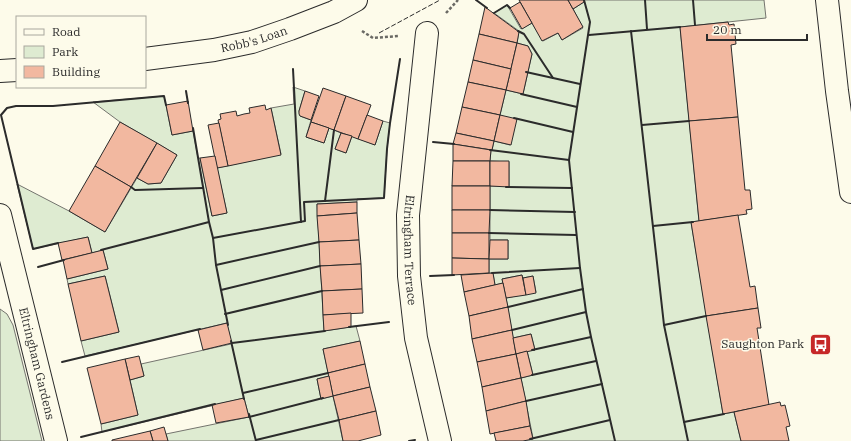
<svg xmlns="http://www.w3.org/2000/svg" width="851" height="441" font-family="'IBM Plex Serif',serif">
  <style>
    .green { fill: #deebd1; stroke: #74746e }
    .building { fill: #f2b8a0; stroke: #2b2b2b }
    .lines { fill: none; stroke-linecap: round; stroke-linejoin: round }
    .minor-casing { stroke: #2b2b2b; stroke-width: 24 }
    .major-casing { stroke: #2b2b2b; stroke-width: 24 }
    .path { stroke: #6a6964; stroke-width: 2.5; stroke-dasharray: 3 2; stroke-linecap: butt }
    .minor { stroke: #fdfbea; stroke-width: 22 }
    .major { stroke: #fdfbea; stroke-width: 22 }
    .fence { stroke: #2b2b2b; stroke-width: 1; stroke-dasharray: 5 2; stroke-linecap: butt }
    .wall { stroke: #2b2b2b; stroke-width: 2 }
    .labels { text-anchor: middle; stroke-width: 3; stroke-linejoin: round; paint-order: stroke }
    .street-label { font-size: 12px; fill: #2b2b2b; stroke: #fdfbea }
    .poi-label { font-size: 12px; fill: #2b2b2b; stroke: #fdfbea; text-anchor: end }
  </style>
  <rect width="100%" height="100%" fill="#fdfbea"/>
  <g class="green">
    <path d="M584 0H764L766 18 680 27 699 221 691 222 723 414 734 412 741 441H523L533 438 521 378 533 375 527 351 535 350 531 334 513 338 506 298 536 292 533 276 523 278 522 275 502 279 503 283 495 285 493 273H489V259H508V240H490V186H509V162L490 161 491 150H492L494 141 510 145 500 115 506 90 523 94 532 54 528 46 517 43 519 31 494 13 507 5 521 29 532 23 543 41 558 33 562 40 583 28 573 9 584 2Z"/>
    <path d="M293 87 305 91 299 111 300 116 311 120 306 137 324 143 329 128 341 133 335 149 346 153 352 136 375 145 383 121 390 123 387 149 384 198 357 199V202L317 204 324 331 356 326 360 341 323 349 329 376 317 379 321 399 333 396 343 441H168L166 434 249 417 244 398 102 432 101 424 138 415 130 380 144 376 141 364 231 344 227 323 85 356 81 341 119 332 105 276 68 284 67 279 108 269 103 250 92 253 88 237 33 249 17 184 69 211 105 232 137 178 148 184 161 183 177 155 120 122 93 102 164 96 172 135 193 131 198 158H200L212 216 227 213 217 168 281 154 271 108 294 104Z"/>
    <path d="M0 309 7 314 13 325 42 441H0Z"/>
  </g>
  <g class="building">
    <path d="M519 0H568L583 27 562 40 558 33 542 41Z"/>
    <path d="M568 0H584V2L573 9Z"/>
    <path d="M520 2 532 23 522 29 510 8Z"/>
    <path d="M485 7 519 32 517 43 479 34Z"/>
    <path d="M728 22 729 25 734 24 736 44 731 45 738 117 689 121 680 27Z"/>
    <path d="M479 34 517 43 511 69 473 60Z"/>
    <path d="M517 43 528 46 532 54 523 94 506 90Z"/>
    <path d="M473 60 511 69 506 90 468 82Z"/>
    <path d="M468 82 506 90 500 115 462 107Z"/>
    <path d="M323 88 346 96 334 130 311 122Z"/>
    <path d="M305 91 319 96 311 120 300 116 299 114V111Z"/>
    <path d="M346 96 371 105 358 139 334 130Z"/>
    <path d="M188 101 193 131 172 135 166 105Z"/>
    <path d="M265 105 266 110 271 108 281 155 228 166 218 120 221 119 220 114 236 111 237 116 244 114 250 113 249 108Z"/>
    <path d="M462 107 500 115 494 141 456 133Z"/>
    <path d="M367 115 383 121 375 145 358 139Z"/>
    <path d="M500 115 517 119 511 145 494 141Z"/>
    <path d="M738 117 745 190H750L752 209 746 210 747 214 699 221 689 121Z"/>
    <path d="M120 122 157 143 131 187 95 166Z"/>
    <path d="M311 122 329 128 324 143 306 137Z"/>
    <path d="M219 123 228 166 217 168 208 125Z"/>
    <path d="M341 133 352 136 346 153 335 149Z"/>
    <path d="M456 133 494 141 492 150 453 144Z"/>
    <path d="M157 143 177 155 161 183 148 184 137 178Z"/>
    <path d="M453 144 491 150 490 161H453Z"/>
    <path d="M215 156 227 213 212 216 200 158Z"/>
    <path d="M453 161H490V186H452Z"/>
    <path d="M490 161H509V187L490 186Z"/>
    <path d="M95 166 131 187 105 232 69 211Z"/>
    <rect x="452" y="186" width="38" height="24"/>
    <path d="M357 202V213L317 216V204Z"/>
    <path d="M452 210H490L489 233H452Z"/>
    <path d="M357 213 359 240 319 242 317 216Z"/>
    <path d="M738 215 750 287 755 286 758 308 706 316 691 222Z"/>
    <path d="M452 233H489V259L452 258Z"/>
    <path d="M88 237 92 253 62 260 58 243Z"/>
    <path d="M359 240 361 264 320 266 319 242Z"/>
    <path d="M490 240H508V259H489Z"/>
    <path d="M103 250 108 269 67 279 63 260Z"/>
    <path d="M452 258 489 259V273L452 275Z"/>
    <path d="M361 264 362 289 322 291 320 266Z"/>
    <path d="M493 273 495 285 464 292 461 275Z"/>
    <path d="M522 275 526 295 506 298 502 279Z"/>
    <path d="M105 276 119 332 81 341 68 284Z"/>
    <path d="M533 276 536 293 526 295 523 278Z"/>
    <path d="M503 283 508 307 469 316 464 292Z"/>
    <path d="M362 289 363 313 323 315 322 291Z"/>
    <path d="M508 307 512 330 472 339 469 316Z"/>
    <path d="M758 308 761 328H757L769 405 723 414 706 316Z"/>
    <path d="M351 313V327L324 331 323 315Z"/>
    <path d="M227 323 232 343 203 350 198 330Z"/>
    <path d="M512 330 516 354 477 362 472 339Z"/>
    <path d="M531 334 535 350 516 354 513 338Z"/>
    <path d="M360 341 365 364 328 373 323 349Z"/>
    <path d="M527 351 533 375 521 378 516 354Z"/>
    <path d="M516 354 521 378 482 387 477 362Z"/>
    <path d="M139 356 144 376 130 380 125 359Z"/>
    <path d="M125 359 138 415 101 424 87 368Z"/>
    <path d="M365 364 370 387 333 396 328 373Z"/>
    <path d="M329 376 333 396 321 399 317 379Z"/>
    <path d="M521 378 526 401 486 411 482 387Z"/>
    <path d="M370 387 376 411 339 420 333 396Z"/>
    <path d="M244 398 249 417 216 423 212 405Z"/>
    <path d="M526 401 530 426 490 434 486 411Z"/>
    <path d="M780 402 781 406 785 405 790 426 786 427 789 441H741L734 412Z"/>
    <path d="M376 411 381 435 358 441H343L339 420Z"/>
    <path d="M530 426 533 439 523 441H496L494 433Z"/>
    <path d="M164 427 168 441H153L150 431Z"/>
    <path d="M150 431 153 441H112V440Z"/>
  </g>
  <g class="lines">
    <defs>
      <g id="minor">
        <path id="s1" d="M427 33 408 215 409 276 416 338 440 441"/>
        <path id="s2" d="M145 59 214 50 252 42 290 29 334 12 356 0"/>
        <path d="M0 71 17 70"/>
        <path id="s3" d="M0 215 56 441"/>
      </g>
      <path id="major" d="M827 0 837 91 851 192"/>
    </defs>
    <use href="#minor" class="minor-casing"/>
    <use href="#major" class="major-casing"/>
    <g class="path">
      <path d="M446 13 458 0"/>
      <path d="M362 31 373 38 398 36"/>
    </g>
    <use href="#minor" class="minor"/>
    <use href="#major" class="major"/>
    <path class="fence" d="M379 33 440 0"/>
    <g class="wall">
      <path d="M476 0 487 8"/>
      <path d="M584 0 590 22 569 160 580 268 586 312 591 337 615 441"/>
      <path d="M645 0 647 29"/>
      <path d="M693 0 695 25"/>
      <path d="M494 13 507 5 510 8"/>
      <path d="M518 31 524 34 553 78"/>
      <path d="M631 31 664 325 688 441"/>
      <path d="M589 35 680 27"/>
      <path d="M293 69 301 222"/>
      <path d="M526 72 580 84"/>
      <path d="M186 91 188 103"/>
      <path d="M521 94 577 107"/>
      <path d="M514 118 573 132"/>
      <path d="M642 125 689 121"/>
      <path d="M193 128 209 222 213 238 216 265 228 325"/>
      <path d="M433 142 454 144"/>
      <path d="M490 150 569 160"/>
      <path d="M131 187 135 190 203 188"/>
      <path d="M506 187 572 188"/>
      <path d="M325 201 334 130"/>
      <path d="M490 210 575 212"/>
      <path d="M653 226 693 222"/>
      <path d="M489 233 576 235"/>
      <path d="M213 238 305 221 304 202 384 198 387 149 390 123 400 59"/>
      <path d="M58 243 33 249 1 115 7 108 16 106H53L164 96 166 105"/>
      <path d="M101 250 209 222"/>
      <path d="M216 265 319 242"/>
      <path d="M38 267 64 260"/>
      <path d="M492 273 580 268"/>
      <path d="M430 276 454 275"/>
      <path d="M221 290 320 266"/>
      <path d="M508 307 583 289"/>
      <path d="M225 314 322 291"/>
      <path d="M664 325 706 316"/>
      <path d="M349 327 389 322"/>
      <path d="M512 330 586 312"/>
      <path d="M231 341 244 399"/>
      <path d="M232 343 325 331"/>
      <path d="M532 350 591 337"/>
      <path d="M62 362 200 329"/>
      <path d="M532 375 596 361"/>
      <path d="M243 393 328 373"/>
      <path d="M526 401 602 384"/>
      <path d="M249 414 256 441"/>
      <path d="M249 417 323 398"/>
      <path d="M684 422 724 414"/>
      <path d="M81 437 215 404"/>
      <path d="M530 439 610 420"/>
      <path d="M256 440 339 420"/>
      <path d="M409 441 415 440"/>
    </g>
  </g>
  <defs>
    <symbol id="bus-square" viewBox="-11 -11 22 22"><rect x="-9" y="-9" width="18" height="18" rx="4" fill="#c62828" stroke="#fdfbea"/><path d="M-5-6H5V4H4V6H2V4H-2V6H-4V4H-5ZM-3.5-4V0h7V-4ZM-3.5 1.2v1.5H-2V1.2ZM2 1.2v1.5H3.5V1.2Z" fill="#fff"/></symbol>
  </defs>
  <g fill-rule="evenodd">
    <use href="#bus-square" x="808" y="332" width="25" height="25"/>
  </g>
  <g class="labels">
    <g class="street-label">
      <text dy="4" stroke="none"><textPath href="#s2" startOffset="111">Robb's Loan</textPath></text>
      <text dy="4" stroke="none"><textPath href="#s1" startOffset="218">Eltringham Terrace</textPath></text>
      <text dy="4" stroke="none"><textPath href="#s3" startOffset="153">Eltringham Gardens</textPath></text>
    </g>
    <g class="poi-label">
      <text x="804" y="348">Saughton Park</text>
    </g>
  </g>
  <rect x="16" y="16" width="130" height="72" fill="#fdfbea" stroke="#a9a89e"/>
  <rect x="24" y="29" width="20" height="6" fill="#fdfbea" stroke="#a9a89e"/>
  <text x="52" y="36" font-size="12" fill="#2b2b2b">Road</text>
  <rect x="24" y="46" width="20" height="12" fill="#deebd1" stroke="#a9a89e"/>
  <text x="52" y="56" font-size="12" fill="#2b2b2b">Park</text>
  <rect x="24" y="66" width="20" height="12" fill="#f2b8a0" stroke="#a9a89e"/>
  <text x="52" y="76" font-size="12" fill="#2b2b2b">Building</text>
  <path d="M707 34v6h100v-6" fill="none" stroke="#2b2b2b" stroke-width="2"/>
  <text x="713" y="34" font-size="12" fill="#2b2b2b" stroke="#fdfbea" stroke-width="3" paint-order="stroke">20 m</text>
</svg>
